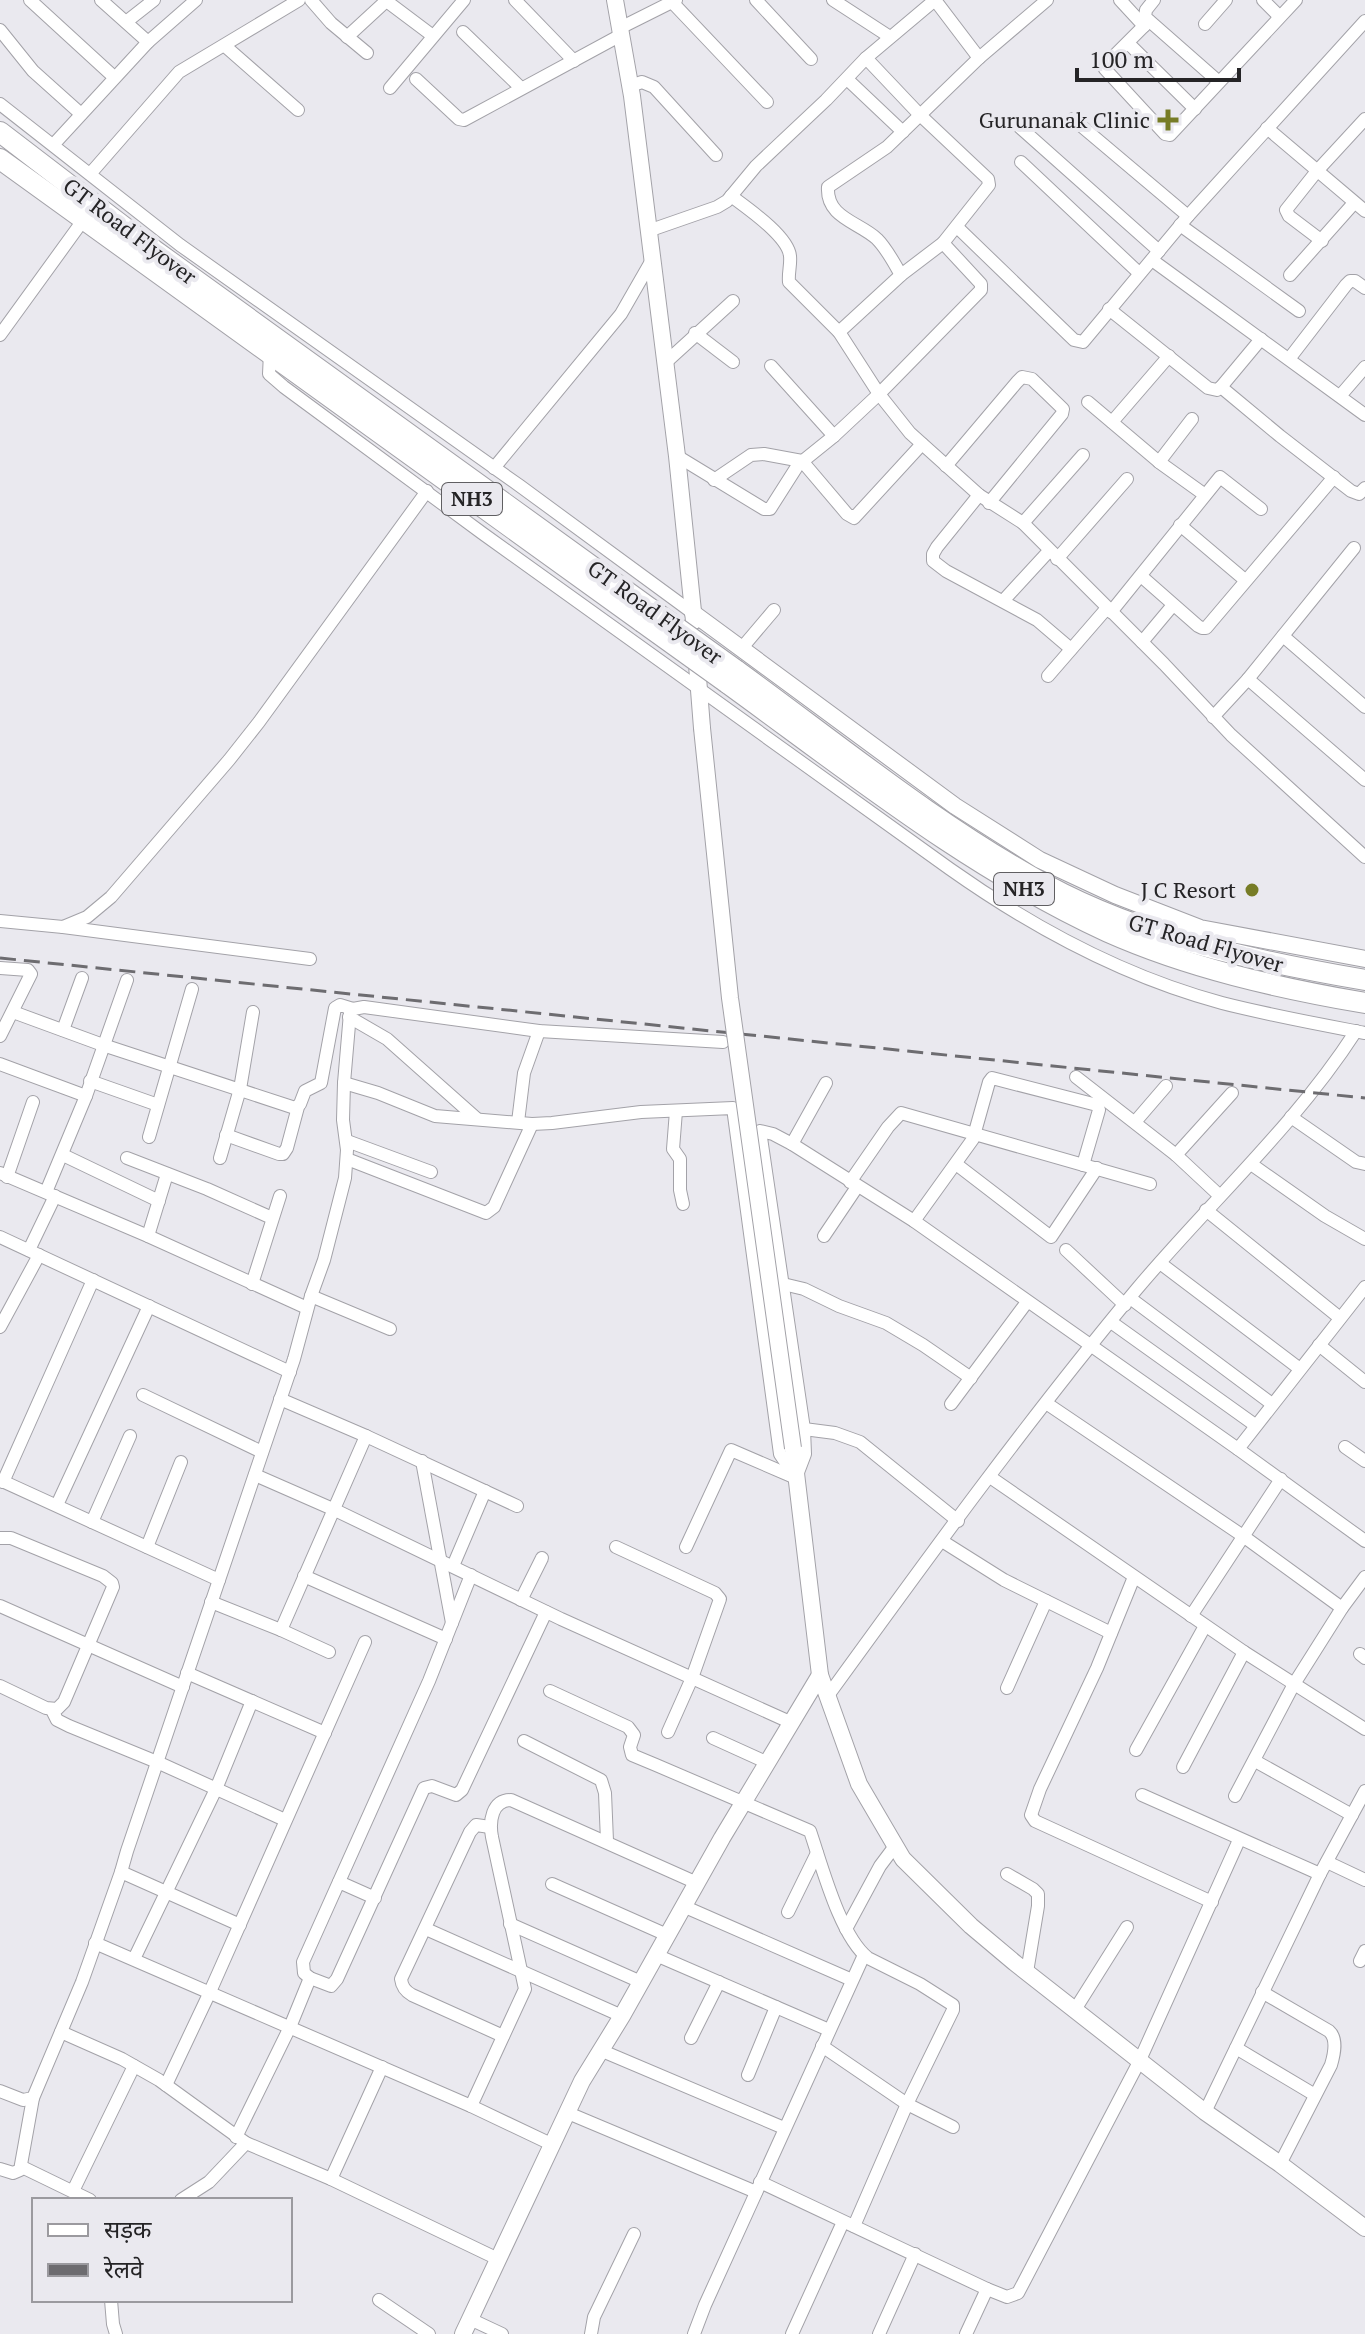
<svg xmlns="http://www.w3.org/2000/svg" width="1365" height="2334" font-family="'PT Serif','Noto Sans Devanagari',serif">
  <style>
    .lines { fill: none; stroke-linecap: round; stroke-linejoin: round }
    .minor-casing { stroke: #a3a2a8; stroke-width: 14 }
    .tertiary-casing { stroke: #a3a2a8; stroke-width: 18 }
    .trunk-casing { stroke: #a3a2a8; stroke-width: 22 }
    .minor { stroke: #fff; stroke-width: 12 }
    .tertiary { stroke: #fff; stroke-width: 16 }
    .trunk { stroke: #fff; stroke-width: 20 }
    .rail { stroke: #6d6c70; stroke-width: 3; stroke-dasharray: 16 8; stroke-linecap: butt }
    .tertiary-bridge-casing { stroke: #a3a2a8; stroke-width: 18; stroke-linecap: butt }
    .trunk-bridge-casing { stroke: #a3a2a8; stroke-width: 22; stroke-linecap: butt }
    .tertiary-bridge { stroke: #fff; stroke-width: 16 }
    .trunk-bridge { stroke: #fff; stroke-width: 20 }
    .poi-dot { fill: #777c26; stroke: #eae9ef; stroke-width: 3 }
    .labels { text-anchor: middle; stroke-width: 8; stroke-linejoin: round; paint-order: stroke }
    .shield { fill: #eae9ef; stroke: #605f62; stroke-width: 2 }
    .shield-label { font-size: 20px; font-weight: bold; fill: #252426 }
    .poi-label { font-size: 22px; fill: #252426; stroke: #eae9ef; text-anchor: end }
    .street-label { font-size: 22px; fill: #252426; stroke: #eae9ef }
  </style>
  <rect width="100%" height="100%" fill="#eae9ef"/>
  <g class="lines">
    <defs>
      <g id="minor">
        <path d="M30 0 114 77"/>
        <path d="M101 0 148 42"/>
        <path d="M311 0 331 23 367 53"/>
        <path d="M385 0 433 36"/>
        <path d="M515 0 574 61"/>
        <path d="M756 0 811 59"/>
        <path d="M833 0 890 37"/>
        <path d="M935 0 979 58"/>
        <path d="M1120 0 1144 26"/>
        <path d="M1154 0 1146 10 1145 17 1219 82"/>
        <path d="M1263 0 1279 16"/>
        <path d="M672 2 767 102"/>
        <path d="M1149 21 1108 62 1105 69 1165 134 1170 135 1296 0"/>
        <path d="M126 22 154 0"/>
        <path d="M1205 24 1226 0"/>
        <path d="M620 28 676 0"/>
        <path d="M0 30 33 71 81 114"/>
        <path d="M463 32 521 88"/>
        <path d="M347 37 386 1"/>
        <path d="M1128 43 1195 109"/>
        <path d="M225 46 298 110"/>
        <path d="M416 79 459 119 464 120 621 35"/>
        <path d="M847 79 903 132"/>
        <path d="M630 86 642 82 654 87 716 155"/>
        <path d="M390 88 464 0"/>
        <path d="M0 104 180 245 520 486 693 613"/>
        <path d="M1073 119 1188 216"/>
        <path d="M1014 122 1159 251"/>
        <path d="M1267 128 1365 211"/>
        <path d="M54 144 148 42 196 0"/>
        <path d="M1021 162 1139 273"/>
        <path d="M90 174 179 72 299 0"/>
        <path d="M731 196C747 208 788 236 790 256 791 265 788 273 789 282L839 332 879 394 910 433 979 495 1023 523 1164 664 1231 735 1365 857"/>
        <path d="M1180 225 1299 311"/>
        <path d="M957 227 1074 340 1083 342 1188 216 1365 21"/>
        <path d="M648 231 717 207 727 201 756 166 826 100 866 58 935 0"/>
        <path d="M1322 241 1289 216 1286 210 1317 171 1365 119"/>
        <path d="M1152 260 1365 415"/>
        <path d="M901 275C894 263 887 249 877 239 859 222 826 218 828 187L887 147 979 58 1047 0"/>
        <path d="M1290 275 1354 203"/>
        <path d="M1109 309 1208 388 1217 390 1221 387 1280 436 1351 491 1359 494 1365 488"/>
        <path d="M839 332 901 275 943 243 989 185 988 179 920 115 866 58"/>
        <path d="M695 333 733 362"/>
        <path d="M0 335 84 219"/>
        <path d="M270 353 269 374 284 387 482 533 950 869C1032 927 1125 977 1222 1003 1269 1015 1318 1024 1365 1033"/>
        <path d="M1289 359 1346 285 1350 281H1355L1365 288"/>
        <path d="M665 363 733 301"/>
        <path d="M771 366 834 436 879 394 981 290V284L943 243"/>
        <path d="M1221 387 1261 339"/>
        <path d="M1340 396 1365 367"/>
        <path d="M1088 402 1159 462 1205 495"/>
        <path d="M1112 422 1169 356"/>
        <path d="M677 456 764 509H770L798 465 834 436"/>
        <path d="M1159 462 1192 419"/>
        <path d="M946 466 1017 382 1022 377 1032 379 1063 409 1062 414 989 503"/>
        <path d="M494 468 621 314 652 260"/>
        <path d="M714 480 751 455 764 454 802 461 847 514 854 518 922 444"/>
        <path d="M979 495 937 547 933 554V561L946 571 1037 620 1071 649"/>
        <path d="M1023 523 1083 455"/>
        <path d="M1180 525 1245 580"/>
        <path d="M1057 559 1127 479"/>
        <path d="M1141 576 1198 626 1202 628H1206L1334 477"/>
        <path d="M1003 601 1049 551"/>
        <path d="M1111 612 1220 477 1261 509"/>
        <path d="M1283 636 1365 707"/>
        <path d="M1142 642 1173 605"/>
        <path d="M741 649 774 610"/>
        <path d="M1048 676 1107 608"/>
        <path d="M1248 679 1354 548"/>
        <path d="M1213 717 1248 679 1365 780"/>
        <path d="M0 921 63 927 87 917 111 897 229 760 259 722 427 491"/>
        <path d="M63 927 310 959"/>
        <path d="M0 968 28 970 31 974 0 1036"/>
        <path d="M13 1012 103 1045 295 1108 300 1104 305 1091 321 1083 335 1008 340 1005 353 1009"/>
        <path d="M349 1017 387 1039 476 1118"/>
        <path d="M63 1030 82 978"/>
        <path d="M0 1064 86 1096"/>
        <path d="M1076 1077 1176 1155 1220 1196"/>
        <path d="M90 1081 158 1105"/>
        <path d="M344 1083 378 1093 435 1116 532 1124 552 1123 641 1112 733 1108 780 1454 795 1476"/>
        <path d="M676 1111 673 1149 680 1159V1190L683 1204"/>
        <path d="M1291 1117 1356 1162 1365 1164"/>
        <path d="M518 1122 524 1073 539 1031"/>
        <path d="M1135 1122 1166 1086"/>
        <path d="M226 1135 279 1154H283L287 1148 298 1107"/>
        <path d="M149 1137 192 989"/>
        <path d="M347 1141 431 1172"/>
        <path d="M792 1144 826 1083"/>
        <path d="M63 1155 159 1201"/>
        <path d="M1176 1155 1232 1093"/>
        <path d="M127 1158 207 1189 272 1218"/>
        <path d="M220 1158 240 1089 253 1012"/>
        <path d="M347 1159 486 1213 494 1207 532 1124"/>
        <path d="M956 1164 1051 1237 1097 1168"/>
        <path d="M1251 1164 1325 1216 1365 1239"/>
        <path d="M0 1173 148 1236 307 1308"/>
        <path d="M7 1177 33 1102"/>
        <path d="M850 1182 888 1127 901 1113 1150 1184"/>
        <path d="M46 1192 86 1096 127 980"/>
        <path d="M1206 1210 1340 1318"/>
        <path d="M914 1221 973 1139 989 1082 992 1078 1097 1105 1099 1110 1083 1165"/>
        <path d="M148 1236 167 1174"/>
        <path d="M824 1236 857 1187"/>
        <path d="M0 1237 290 1372"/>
        <path d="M29 1250 55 1196"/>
        <path d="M1066 1250 1125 1305"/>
        <path d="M1160 1263 1300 1369"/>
        <path d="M252 1284 280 1196"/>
        <path d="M783 1284 804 1289 839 1306 886 1323 923 1345 971 1378"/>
        <path d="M311 1296 390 1329"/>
        <path d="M1130 1298 1272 1404"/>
        <path d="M1111 1322 1255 1425"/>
        <path d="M0 1327 39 1255"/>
        <path d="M1319 1345 1365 1382"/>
        <path d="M143 1395 262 1452"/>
        <path d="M280 1399 366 1436 517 1506"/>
        <path d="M1046 1403 1243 1536 1342 1608"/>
        <path d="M951 1404 1027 1302"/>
        <path d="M804 1429 835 1433 860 1442 958 1521"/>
        <path d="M1345 1447 1365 1461"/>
        <path d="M1238 1449 1365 1287"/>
        <path d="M422 1461 452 1623"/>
        <path d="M255 1475 335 1510 561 1619 792 1723"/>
        <path d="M797 1475 805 1454 804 1429 760 1131 773 1134 792 1144 914 1221 1238 1449 1365 1541"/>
        <path d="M990 1477 1244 1652 1365 1729"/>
        <path d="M0 1480 219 1580"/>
        <path d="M3 1482 93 1280"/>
        <path d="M57 1505 149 1306"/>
        <path d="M92 1522 130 1436"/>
        <path d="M0 1538H11L103 1576 112 1583 113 1587 64 1702 57 1709 46 1708 0 1686"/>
        <path d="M942 1541 1004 1580 1111 1633"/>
        <path d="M147 1547 181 1462"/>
        <path d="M616 1547 715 1593 720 1599 692 1678 668 1732"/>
        <path d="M686 1547 731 1450 796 1478"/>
        <path d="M453 1566 485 1491"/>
        <path d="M471 1575 429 1681 303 1962 304 1973 310 1978 331 1986 337 1979 424 1788 432 1786 456 1795 462 1790 546 1612"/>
        <path d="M304 1576 446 1639"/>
        <path d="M1134 1577 1097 1668 1040 1789 1031 1815 1035 1821 1212 1902"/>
        <path d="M521 1600 542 1558"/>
        <path d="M211 1602 281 1630 329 1652"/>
        <path d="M0 1606 183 1687"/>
        <path d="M1191 1616 1281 1479"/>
        <path d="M281 1630 366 1436"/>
        <path d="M1360 1654 1365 1658"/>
        <path d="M187 1673 325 1733"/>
        <path d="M1007 1688 1046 1601"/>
        <path d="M550 1691 628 1727 634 1735 630 1747 632 1755 656 1765 810 1831C822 1866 840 1936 868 1958L920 1984 953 2005V2010L907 2104 854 2226"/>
        <path d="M827 1697C927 1559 1027 1421 1136 1290 1209 1203 1294 1127 1356 1031"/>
        <path d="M52 1710 57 1720 69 1726 157 1762 285 1820"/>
        <path d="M713 1738 768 1763"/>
        <path d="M524 1741 601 1780 605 1793 607 1841"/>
        <path d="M1136 1750 1205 1626"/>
        <path d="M1255 1761 1352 1815"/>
        <path d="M1183 1767 1244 1652"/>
        <path d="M1142 1795 1320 1874"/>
        <path d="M1235 1796 1294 1684 1342 1608 1365 1577"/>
        <path d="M490 1827 476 1825 470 1832 401 1979C402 1987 405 1991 412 1995L503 2036"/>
        <path d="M1327 1862 1365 1880"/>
        <path d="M121 1872 240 1925"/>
        <path d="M1007 1874 1033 1889 1038 1894V1906L1027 1972"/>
        <path d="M339 1882 375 1898"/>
        <path d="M552 1884 667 1935"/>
        <path d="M683 1906 852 1980"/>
        <path d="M788 1912 817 1853"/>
        <path d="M510 1924 641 1982"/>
        <path d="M426 1929 622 2016"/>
        <path d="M846 1929 880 1866 895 1846"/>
        <path d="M95 1943 471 2106 551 2144"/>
        <path d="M656 1955 829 2030"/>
        <path d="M134 1959 216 1789 252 1701"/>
        <path d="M1360 1961 1365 1951"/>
        <path d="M1262 1992 1329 2031C1338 2039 1334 2055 1331 2065L1280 2164"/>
        <path d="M1076 2008 1127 1927"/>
        <path d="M61 2032 122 2059 159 2080 246 2143 331 2179 498 2259"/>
        <path d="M691 2038 719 1982"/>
        <path d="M822 2046 907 2104 953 2127"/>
        <path d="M1236 2048 1315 2095"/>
        <path d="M600 2050 784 2128"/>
        <path d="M748 2075 776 2007"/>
        <path d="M166 2085 209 1994 365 1642"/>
        <path d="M0 2091 23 2100 33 2098 82 1982 121 1872 127 1851 294 1359 311 1296 324 1260 345 1178 347 1150 343 1120 344 1083 350 1013 353 1009 364 1007 539 1031 723 1042"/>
        <path d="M471 2106 525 1989 492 1837C489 1821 492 1800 511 1800L697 1883"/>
        <path d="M1205 2112 1320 1874 1365 1791"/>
        <path d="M568 2113 756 2192"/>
        <path d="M236 2137 290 2027 310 1978"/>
        <path d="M22 2167 90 2200"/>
        <path d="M0 2169 13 2173 20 2170 33 2098"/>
        <path d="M331 2179 382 2067"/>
        <path d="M760 2182 987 2289 1007 2297 1018 2293 1139 2062 1239 1840"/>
        <path d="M73 2191 134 2066"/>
        <path d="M181 2200 209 2182 246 2143"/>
        <path d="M111 2300 113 2324 116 2334"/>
        <path d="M379 2300 429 2334"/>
        <path d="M470 2319 502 2334"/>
        <path d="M591 2334 594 2317 634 2234"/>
        <path d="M694 2334 705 2305 864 1955"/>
        <path d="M792 2334 843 2222"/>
        <path d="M879 2334 915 2254"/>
        <path d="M966 2334 987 2289"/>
      </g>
      <g id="tertiary">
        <path d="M615 0 632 96 677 456 694 621"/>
        <path d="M693 613 955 806 1040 860 1115 895 1200 928 1365 959"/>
        <path d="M696 652 702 728"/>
        <path d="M793 1448 820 1675 859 1784 903 1859 971 1926 1015 1963 1205 2112 1280 2164 1365 2228"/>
        <path d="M463 2334 582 2081 622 2016 722 1838 820 1675"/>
      </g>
      <g id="trunk">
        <path d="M0 132 154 250 651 609"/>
        <path d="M0 159 642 622"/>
        <path d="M736 670C838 744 936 825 1046 885 1144 938 1256 961 1365 980"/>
        <path d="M727 683C850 772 969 868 1108 932 1189 968 1278 988 1365 1003"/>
      </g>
    </defs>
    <use href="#minor" class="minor-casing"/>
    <use href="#tertiary" class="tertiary-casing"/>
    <use href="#trunk" class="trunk-casing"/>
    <use href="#minor" class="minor"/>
    <use href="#tertiary" class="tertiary"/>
    <use href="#trunk" class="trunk"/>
    <path class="rail" d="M0 958 1365 1098"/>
    <defs>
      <path id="tertiary-bridge" d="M702 728 730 998 793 1448"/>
      <g id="trunk-bridge">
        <path d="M651 609 736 670"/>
        <path d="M642 622 727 683"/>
      </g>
    </defs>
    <use href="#tertiary-bridge" class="tertiary-bridge-casing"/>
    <use href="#trunk-bridge" class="trunk-bridge-casing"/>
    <use href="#tertiary-bridge" class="tertiary-bridge"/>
    <use href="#trunk-bridge" class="trunk-bridge"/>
  </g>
  <g class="poi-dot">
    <path d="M1164 108h8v8h8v8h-8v8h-8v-8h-8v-8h8z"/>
    <circle cx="1252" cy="890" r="8"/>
  </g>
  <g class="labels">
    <g class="shield">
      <rect x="442" y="483" width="60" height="32" rx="6"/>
      <rect x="994" y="873" width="60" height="32" rx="6"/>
    </g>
    <g class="shield-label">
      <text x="472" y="506">NH3</text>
      <text x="1024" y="896">NH3</text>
    </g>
    <g class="poi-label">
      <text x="1150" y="128">Gurunanak Clinic</text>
      <text x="1236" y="898">J C Resort</text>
    </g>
    <g class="street-label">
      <text transform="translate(130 231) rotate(37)" y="8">GT Road Flyover</text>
      <text transform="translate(655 612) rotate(36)" y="8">GT Road Flyover</text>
      <text transform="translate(1206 943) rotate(16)" y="8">GT Road Flyover</text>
    </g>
  </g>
  <rect x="32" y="2198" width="260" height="104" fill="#eae9ef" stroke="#9b9a9f" stroke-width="2"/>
  <rect x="48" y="2224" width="40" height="12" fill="#ffffff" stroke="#9b9a9f" stroke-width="2"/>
  <text x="104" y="2238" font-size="24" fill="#252426">सड़क</text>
  <rect x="48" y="2264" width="40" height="12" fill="#6d6c70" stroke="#9b9a9f" stroke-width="2"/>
  <text x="104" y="2278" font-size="24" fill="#252426">रेलवे</text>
  <path d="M1077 68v12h162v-12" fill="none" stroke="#252426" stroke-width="4"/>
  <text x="1089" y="68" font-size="24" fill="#252426" stroke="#eae9ef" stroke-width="6" paint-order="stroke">100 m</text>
</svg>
